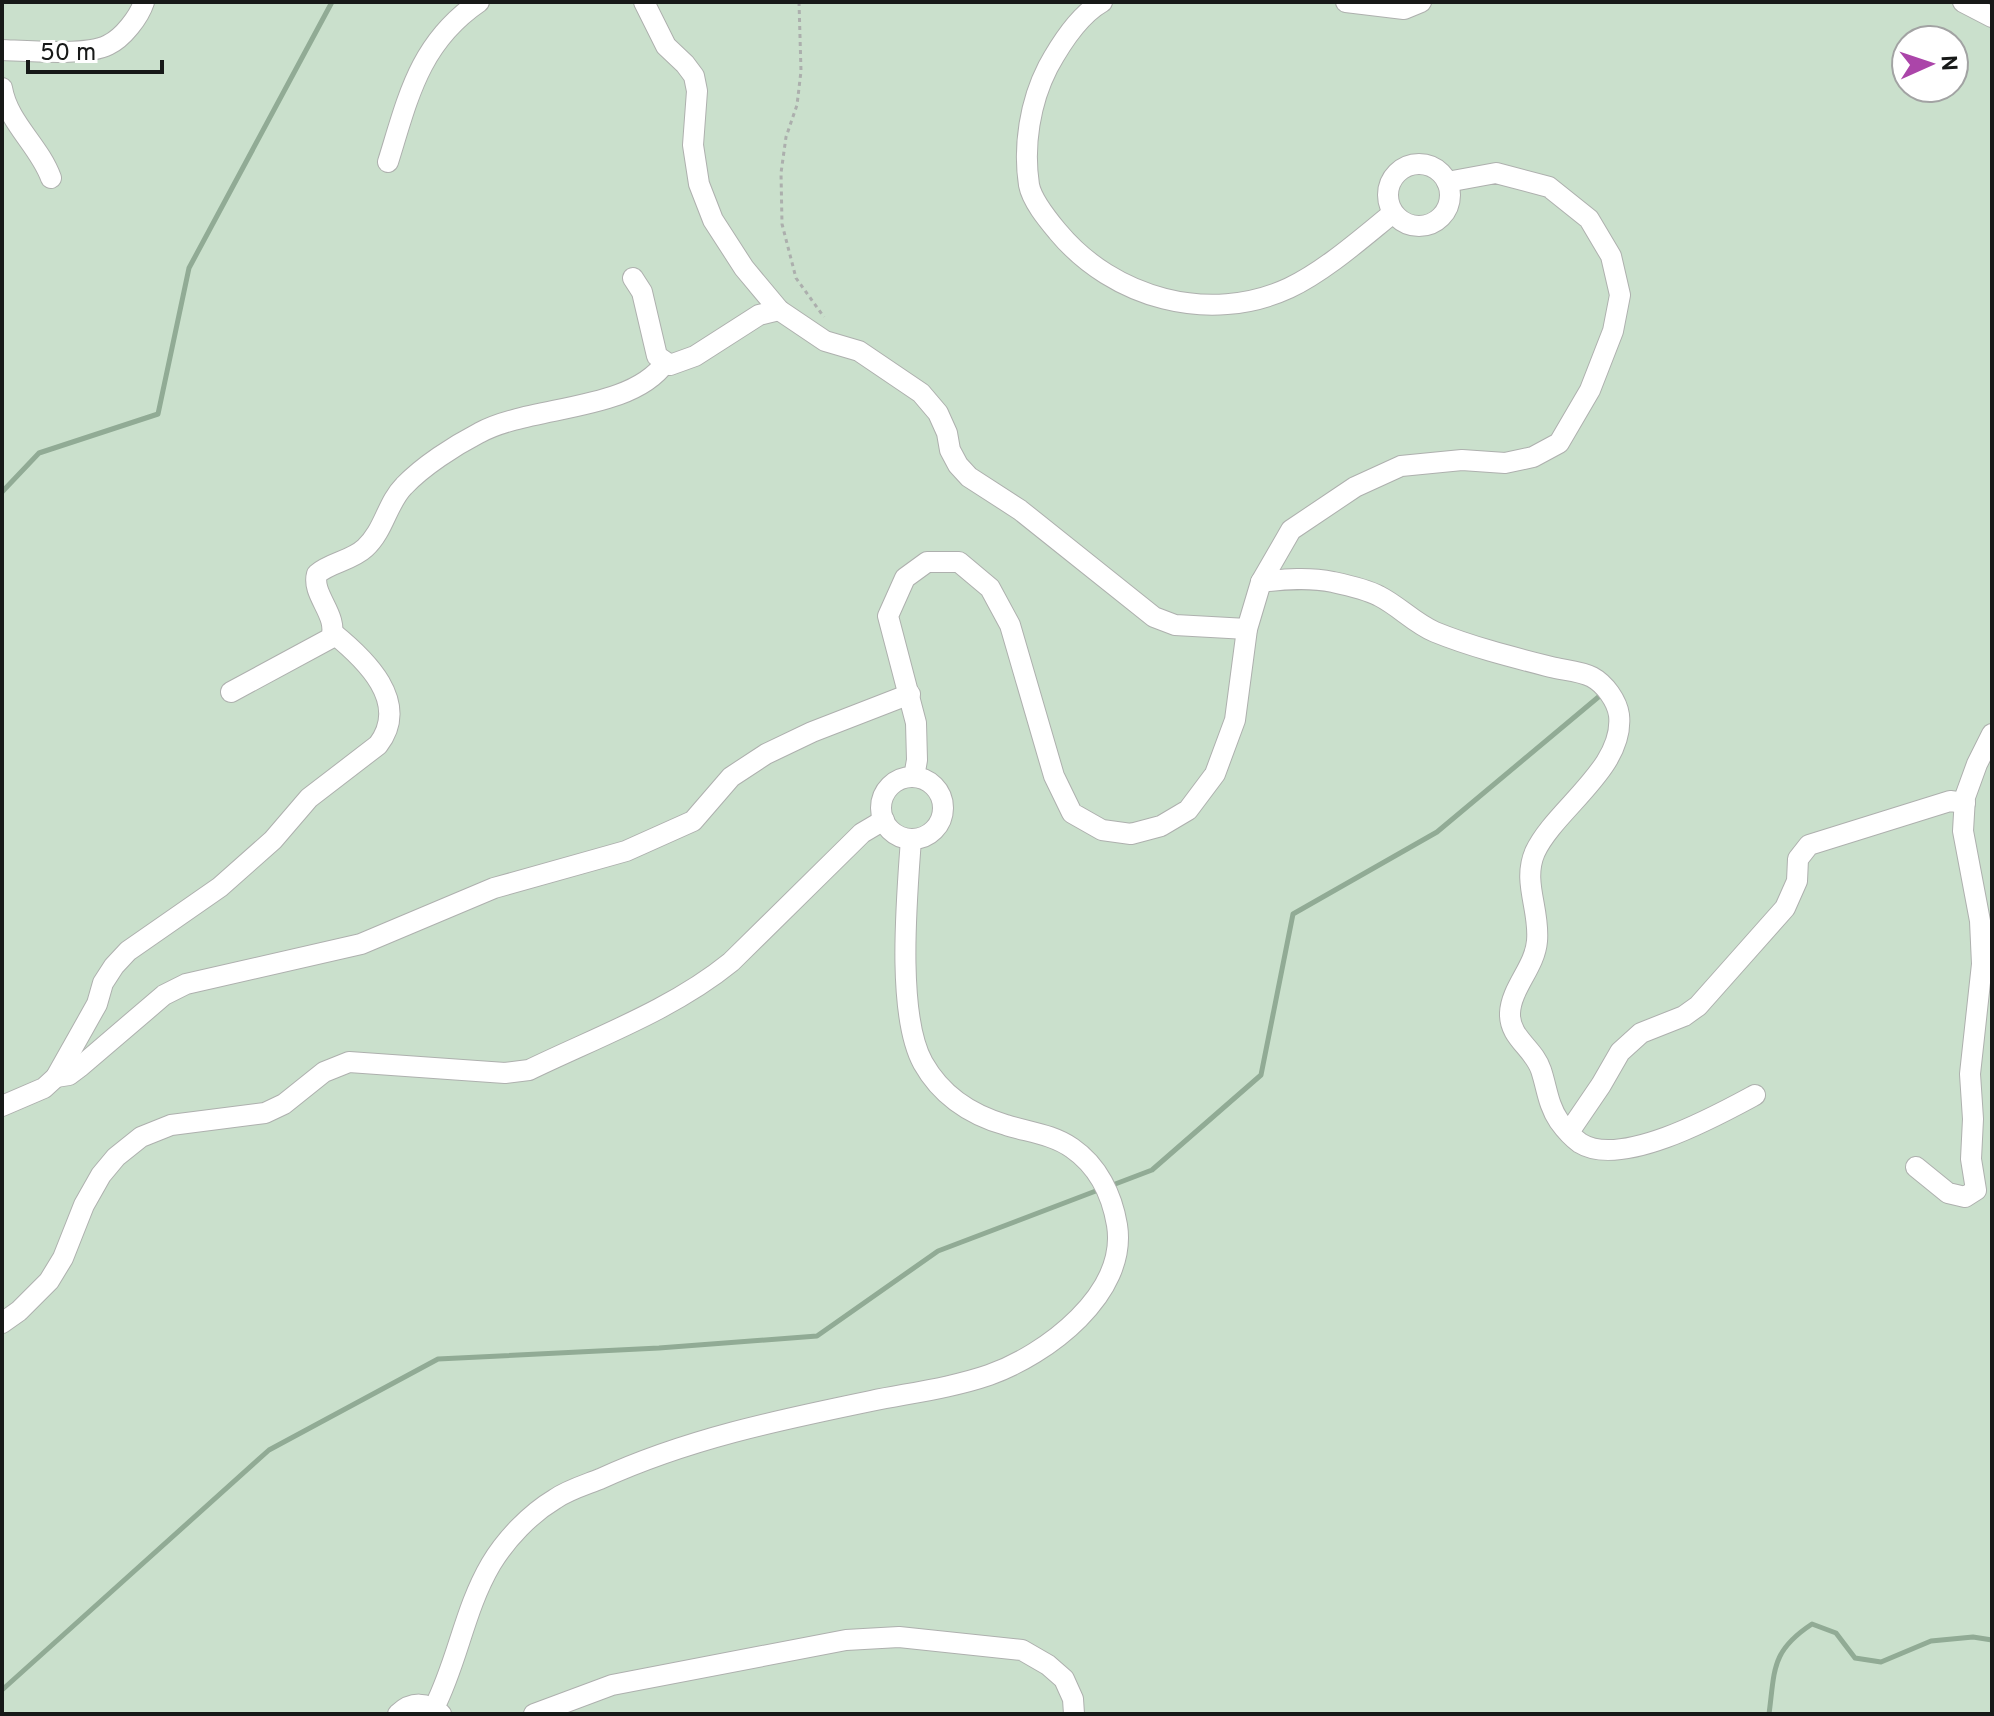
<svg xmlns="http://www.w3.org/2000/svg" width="1994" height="1716" font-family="Overpass,sans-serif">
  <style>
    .green { fill: #cae0cc; fill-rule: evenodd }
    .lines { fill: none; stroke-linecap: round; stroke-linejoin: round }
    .stream { stroke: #91ab95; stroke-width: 5 }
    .minor-casing { stroke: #aeb0ae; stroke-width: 22 }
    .path { stroke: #acafad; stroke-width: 3; stroke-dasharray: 4 4; stroke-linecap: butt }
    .minor { stroke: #fff; stroke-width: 20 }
  </style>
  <rect width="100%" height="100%" fill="#f9fcfa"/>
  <path class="green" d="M2 2H1992V1714H2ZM1906 40H1954V88H1906Z"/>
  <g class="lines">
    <g class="stream">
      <path d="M2 492 39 453 158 414 189 268 332 2"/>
      <path d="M1110 1186 1152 1170 1261 1075 1293 914 1437 832 1602 694"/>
      <path d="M2 1690 269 1450 438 1359 659 1348 817 1336 938 1251 1101 1189"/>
      <path d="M1769 1714C1775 1669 1771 1651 1812 1624L1836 1633 1855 1658 1881 1662 1931 1641 1973 1637 1992 1640"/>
    </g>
    <defs>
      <g id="minor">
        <path d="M644 2 666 46 685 64 694 76 697 91 693 145 699 184 713 220 744 268 779 310 825 341 859 351 921 393 938 413 947 433 950 450 958 465 969 477 1020 510 1154 617 1175 625 1247 629"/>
        <path d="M1102 2C1079 15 1060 45 1048 67 1030 102 1023 146 1029 185 1032 201 1048 220 1058 232 1113 298 1209 325 1289 288 1325 271 1362 238 1393 213"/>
        <path d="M1346 2 1404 9 1421 2"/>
        <path d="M1963 2 1992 17"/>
        <path d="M2 50C27 51 87 56 108 45 123 38 139 17 144 2"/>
        <path d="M2 88C8 123 39 145 51 178"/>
        <path d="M388 162C408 98 419 43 479 2"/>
        <circle cx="1419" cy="195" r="31"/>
        <path d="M633 278 642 292 657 356 670 365 695 356 759 315 779 310"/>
        <path d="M1261 582C1285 579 1309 577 1333 582 1347 585 1366 589 1379 596 1399 606 1414 623 1435 632 1472 647 1512 657 1551 667 1563 670 1581 671 1592 677 1605 684 1617 701 1619 715 1625 768 1555 809 1535 852 1522 882 1540 909 1537 941 1535 967 1511 988 1510 1013 1509 1038 1534 1048 1541 1070 1547 1088 1548 1105 1559 1121 1564 1128 1573 1138 1580 1143 1621 1169 1718 1115 1755 1095"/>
        <path d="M231 692 331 638C339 615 311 595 317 574 331 562 351 561 365 548 384 531 387 503 404 486 423 466 454 446 479 433 530 405 630 412 665 363"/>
        <path d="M914 777 917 760 916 723 888 616 905 578 927 562H959L990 588 1010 625 1054 776 1072 813 1102 830 1131 834 1161 826 1188 810 1215 774 1235 720 1247 629 1261 582 1291 530 1355 487 1401 466 1462 460 1505 463 1533 457 1559 443 1590 390 1613 331 1620 295 1611 256 1589 219 1549 187 1496 173 1447 182"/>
        <circle cx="912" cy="808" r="31"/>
        <path d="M56 1077 69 1075 81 1066 164 995 186 984 361 944 494 888 626 851 693 821 731 777 766 754 812 732 910 694"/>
        <path d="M2 1106 44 1088 56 1077 97 1004 103 983 114 966 128 951 220 887 273 840 309 798 378 745C411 702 365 659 333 633"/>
        <path d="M1569 1132 1601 1085 1620 1052 1641 1033 1684 1016 1698 1006 1785 908 1797 881 1798 859 1809 845 1950 801 1965 803"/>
        <path d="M1916 1167 1948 1193 1965 1197 1976 1190 1971 1159 1973 1119 1970 1074 1982 964 1980 921 1963 831 1965 797 1977 764 1992 734"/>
        <path d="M2 1323 19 1311 49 1281 63 1258 84 1205 101 1175 116 1157 141 1137 171 1125 265 1113 284 1104 324 1072 349 1062 505 1073 529 1070C597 1037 672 1010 731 962L862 833 884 820"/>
        <path d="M434 1708C458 1661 464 1610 491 1564 506 1539 530 1514 555 1499 568 1490 585 1485 600 1479 687 1439 779 1420 871 1401 910 1393 951 1388 989 1375 1046 1355 1128 1294 1117 1225 1112 1195 1098 1166 1072 1148 1052 1134 1028 1132 1006 1125 971 1115 941 1095 923 1063 896 1014 907 896 911 839"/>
        <path d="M398 1714C412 1701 427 1702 441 1714"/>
        <path d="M534 1714 612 1685 846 1640 899 1637 1022 1650 1048 1665 1064 1679 1073 1699 1074 1714"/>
      </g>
    </defs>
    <use href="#minor" class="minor-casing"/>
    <path class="path" d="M799 2 801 71 797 105 786 137 781 173 782 224 796 278 824 317"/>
    <use href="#minor" class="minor"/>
  </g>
  <rect width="1994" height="1716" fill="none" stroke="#171918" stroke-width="8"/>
  <g transform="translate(1930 64) rotate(87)"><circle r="38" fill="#ffffff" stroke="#a2a3a3" stroke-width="2"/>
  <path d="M0-6L14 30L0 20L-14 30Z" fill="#ab45a9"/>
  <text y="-12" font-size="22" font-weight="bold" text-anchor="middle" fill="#171918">N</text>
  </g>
  <path d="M28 60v12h134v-12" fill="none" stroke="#171918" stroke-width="4"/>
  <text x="40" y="60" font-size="24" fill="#171918" stroke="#ffffff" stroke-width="6" paint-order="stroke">50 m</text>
</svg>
